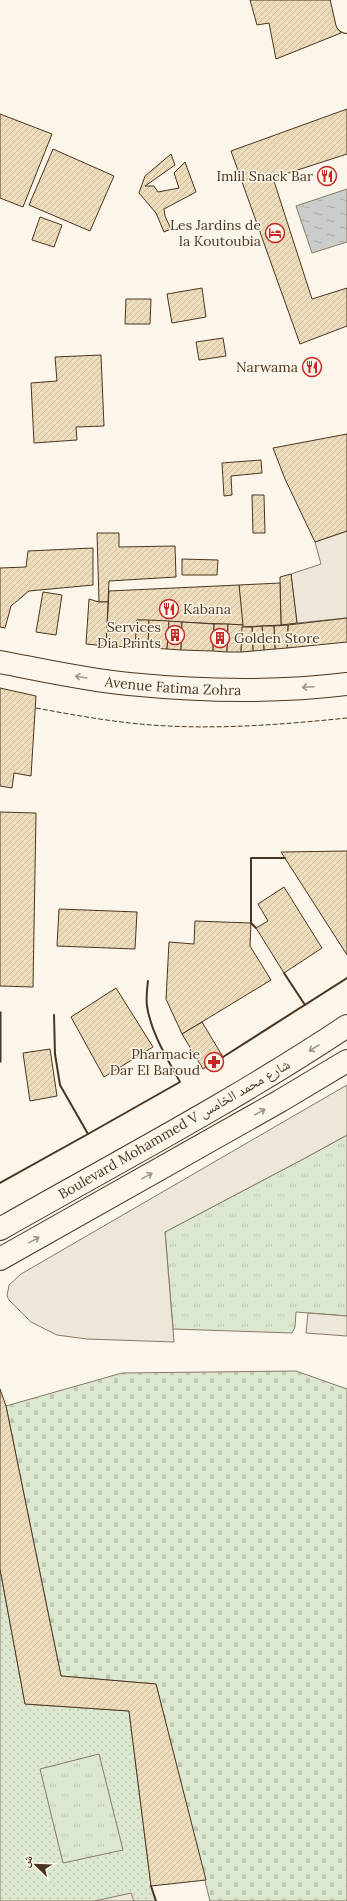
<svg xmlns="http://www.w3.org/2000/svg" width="347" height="1901" font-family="Lora,'Noto Naskh Arabic',serif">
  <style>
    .grass { fill: url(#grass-dots); stroke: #887966 }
    .cemetery { fill: url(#cemetery-stones); stroke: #887966 }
    .park { fill: url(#park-tufts); stroke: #887966 }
    .parking { fill: #ede7d9; stroke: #887966 }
    .water { fill: url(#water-ripples); stroke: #887966 }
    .building { fill: url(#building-hatch); stroke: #4a3520 }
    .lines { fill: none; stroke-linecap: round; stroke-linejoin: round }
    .minor-casing { stroke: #4a3520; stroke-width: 24 }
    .major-casing { stroke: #4a3520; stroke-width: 24 }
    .minor { stroke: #fbf6e9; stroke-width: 22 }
    .major { stroke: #fbf6e9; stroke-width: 22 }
    .fence { stroke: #4a3520; stroke-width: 1; stroke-dasharray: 5 2; stroke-linecap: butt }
    .wall { stroke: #4a3520; stroke-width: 2 }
    .oneway { stroke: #a29684 }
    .labels { text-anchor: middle; stroke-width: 3; stroke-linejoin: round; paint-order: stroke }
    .poi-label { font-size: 14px; fill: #4a3520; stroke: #fbf6e9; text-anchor: end }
    .street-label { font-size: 14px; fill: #4a3520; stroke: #fbf6e9 }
  </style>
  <defs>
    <pattern id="grass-dots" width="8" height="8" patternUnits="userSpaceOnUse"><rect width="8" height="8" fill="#dce7d0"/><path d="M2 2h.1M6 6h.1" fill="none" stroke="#bec7b2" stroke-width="1.8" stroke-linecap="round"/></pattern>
    <pattern id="cemetery-stones" width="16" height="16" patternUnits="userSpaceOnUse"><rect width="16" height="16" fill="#dce7d0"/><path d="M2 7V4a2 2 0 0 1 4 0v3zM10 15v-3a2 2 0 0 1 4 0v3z" fill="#bec7b2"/></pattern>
    <pattern id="park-tufts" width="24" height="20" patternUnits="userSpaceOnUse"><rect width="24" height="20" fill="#dce7d0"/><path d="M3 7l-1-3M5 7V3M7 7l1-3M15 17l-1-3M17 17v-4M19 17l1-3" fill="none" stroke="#bec7b2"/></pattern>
    <pattern id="water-ripples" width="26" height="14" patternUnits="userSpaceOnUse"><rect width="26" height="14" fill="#c9cecd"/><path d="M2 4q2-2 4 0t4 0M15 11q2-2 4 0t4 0" fill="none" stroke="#a5a8a6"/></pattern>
    <pattern id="building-hatch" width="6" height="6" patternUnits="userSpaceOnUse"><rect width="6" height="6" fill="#ecdcbc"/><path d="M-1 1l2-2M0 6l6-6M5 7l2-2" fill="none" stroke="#ccbda1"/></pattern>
  </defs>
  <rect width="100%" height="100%" fill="#fbf6e9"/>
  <path class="grass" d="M0 1569 25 1704 129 1711 151 1886 156 1901H0Z"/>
  <path class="cemetery" d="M296 1371 347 1389V1901H210L156 1684 61 1676 6 1406 122 1373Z"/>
  <g class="park">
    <path d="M347 1135V1316L296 1312 295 1327 292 1333 173 1329 165 1232 307 1157Z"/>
    <path d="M99 1754 123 1850 63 1863 40 1769Z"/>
  </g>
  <g class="parking">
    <path d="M347 531V618L297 623 291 574 321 564 315 542Z"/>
    <path d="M347 1085V1135L307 1157 165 1232 174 1342 87 1339 57 1335 31 1322 9 1300 7 1296 9 1285 21 1274Z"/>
    <path d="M308 1313 347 1316V1336L306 1333Z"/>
    <path d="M131 1893 134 1901H95Z"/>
  </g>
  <path class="water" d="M347 189V242L312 253 296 206Z"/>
  <g class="building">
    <path d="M250 0H332L341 33 276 59 269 23 257 25Z"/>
    <path d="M347 109V154L273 178 312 299 347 288V326L300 344 231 151Z"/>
    <path d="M0 114 52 134 23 207 0 198Z"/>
    <path d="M53 149 114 176 90 231 29 205Z"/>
    <path d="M171 154 175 165 145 186H154L158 192 179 188 174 173 185 162 196 192 164 209 165 216 171 229 164 232 156 213 139 193 145 176Z"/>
    <path d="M40 217 62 225 54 247 32 240Z"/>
    <path d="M202 288 206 317 172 323 167 294Z"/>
    <path d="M126 299H151L150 324H125Z"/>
    <path d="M223 338 226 356 199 360 196 342Z"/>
    <path d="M101 355 104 426 76 427 77 440 34 443 31 383 57 381 55 357Z"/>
    <path d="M347 434V531L315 542 285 479 273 448Z"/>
    <path d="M261 460 262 473 231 476 232 495 224 496 222 463Z"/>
    <path d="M252 495H264L265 533H253Z"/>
    <path d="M97 533H119V547L175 546 176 577 109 581 108 602H99Z"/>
    <path d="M93 548V585L29 591 11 606 5 628 0 627V568L26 567 28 551Z"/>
    <path d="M182 559 218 560 217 575H182Z"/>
    <path d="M291 574 297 623 281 625 280 577Z"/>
    <path d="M280 583 281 625 242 627 239 585Z"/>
    <path d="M239 585 243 625 137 620 135 647 106 646 109 591Z"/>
    <path d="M43 592 62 595 56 635 36 632Z"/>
    <path d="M89 599 99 602H108L106 646 86 644Z"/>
    <path d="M347 618V642L287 648 288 625Z"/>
    <path d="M137 620H149L148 648 135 647Z"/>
    <path d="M149 620 169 621 167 649 148 648Z"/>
    <path d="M169 621 182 622 181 650 167 649Z"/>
    <path d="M182 622 214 624 213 651 181 650Z"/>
    <path d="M214 624H228L227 652 213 651Z"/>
    <path d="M228 624 243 625 241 652H227Z"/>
    <path d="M288 625 287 648 275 649 274 626Z"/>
    <path d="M262 626H274L275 649 264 650Z"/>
    <path d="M262 626 264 650 253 651 252 627Z"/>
    <path d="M242 627H252L253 651 241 652Z"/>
    <path d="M0 688 36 696 31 776 14 773 12 788 0 786Z"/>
    <path d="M0 812 36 813 33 987 0 986Z"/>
    <path d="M347 851V955L281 852Z"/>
    <path d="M284 887 322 948 284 973 256 928 268 921 258 904Z"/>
    <path d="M59 909 137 912 135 949 57 946Z"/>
    <path d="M195 921 251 923 250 946 271 980 182 1034 166 999 169 942 194 944Z"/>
    <path d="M116 988 153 1047 104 1077 71 1017Z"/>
    <rect x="0" y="1012" width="1" height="50"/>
    <path d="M202 1022 223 1057 203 1069 182 1034Z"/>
    <path d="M50 1049 57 1096 30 1101 23 1053Z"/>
    <path d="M0 1389 6 1406 61 1676 156 1684 206 1880 151 1886 129 1711 25 1704 0 1569Z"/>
  </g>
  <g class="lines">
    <defs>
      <g id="minor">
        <path d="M342 0 347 22"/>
        <path id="s1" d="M0 662C42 670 86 680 129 684 201 691 275 693 347 684"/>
      </g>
      <g id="major">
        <path d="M0 1229C116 1163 236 1100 347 1026"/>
        <path d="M0 1259 280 1101 347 1061"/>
      </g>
    </defs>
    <use href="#minor" class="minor-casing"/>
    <use href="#major" class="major-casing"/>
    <use href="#minor" class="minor"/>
    <use href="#major" class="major"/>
    <path class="fence" d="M36 708C79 716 123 724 168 726 228 729 288 724 347 718"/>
    <g class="wall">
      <path d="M256 928 251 923V858H285"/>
      <path d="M284 973 305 1005"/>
      <path d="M54 1015 55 1054 60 1085 88 1134 180 1082C167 1058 151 1033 147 1006 146 998 147 989 148 981"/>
      <path d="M223 1057 347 978"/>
      <path d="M0 1183 88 1134"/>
      <path d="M151 1886 156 1901"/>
    </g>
  </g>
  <defs><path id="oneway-shaft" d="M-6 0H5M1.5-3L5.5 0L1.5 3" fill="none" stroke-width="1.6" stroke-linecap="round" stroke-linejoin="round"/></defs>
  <g class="oneway">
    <use href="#oneway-shaft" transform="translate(81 677) rotate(-171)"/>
    <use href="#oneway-shaft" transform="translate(308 687) rotate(177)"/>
    <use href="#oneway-shaft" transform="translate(314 1048) rotate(148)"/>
    <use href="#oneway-shaft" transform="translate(260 1112) rotate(-29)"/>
    <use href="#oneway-shaft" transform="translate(147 1176) rotate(-29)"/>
    <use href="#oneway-shaft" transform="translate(34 1240) rotate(-29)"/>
  </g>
  <defs>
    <symbol id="restaurant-ring" viewBox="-11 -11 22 22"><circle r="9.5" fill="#fbf6e9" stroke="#c62828" stroke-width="1.5"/><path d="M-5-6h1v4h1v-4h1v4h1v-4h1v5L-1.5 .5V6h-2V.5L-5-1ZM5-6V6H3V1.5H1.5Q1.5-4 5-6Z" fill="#c62828"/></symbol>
    <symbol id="hotel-ring" viewBox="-11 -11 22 22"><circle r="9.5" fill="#fbf6e9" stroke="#c62828" stroke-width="1.5"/><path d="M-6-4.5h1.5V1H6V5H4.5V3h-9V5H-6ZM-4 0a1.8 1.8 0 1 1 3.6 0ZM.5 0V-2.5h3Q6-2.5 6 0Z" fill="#c62828"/></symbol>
    <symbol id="building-ring" viewBox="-11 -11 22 22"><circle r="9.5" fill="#fbf6e9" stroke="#c62828" stroke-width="1.5"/><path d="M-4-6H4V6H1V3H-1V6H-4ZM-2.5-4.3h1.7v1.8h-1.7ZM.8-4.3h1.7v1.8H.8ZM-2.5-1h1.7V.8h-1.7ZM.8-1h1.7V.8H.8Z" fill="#c62828"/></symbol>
    <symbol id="pharmacy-ring" viewBox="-11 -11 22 22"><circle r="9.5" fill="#fbf6e9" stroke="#c62828" stroke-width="1.5"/><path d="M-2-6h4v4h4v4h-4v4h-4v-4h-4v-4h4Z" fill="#c62828"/></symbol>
  </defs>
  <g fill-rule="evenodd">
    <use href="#restaurant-ring" x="316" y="165" width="22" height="22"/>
    <use href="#hotel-ring" x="264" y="222" width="22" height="22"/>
    <use href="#restaurant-ring" x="301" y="356" width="22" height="22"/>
    <use href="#restaurant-ring" x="158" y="598" width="22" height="22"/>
    <use href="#building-ring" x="164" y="624" width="22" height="22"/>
    <use href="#building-ring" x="209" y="627" width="22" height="22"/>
    <use href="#pharmacy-ring" x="203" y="1051" width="22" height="22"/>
  </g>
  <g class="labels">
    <g class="poi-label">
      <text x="313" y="181">Imlil Snack Bar</text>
      <text x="261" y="230">Les Jardins de<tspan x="261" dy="16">la Koutoubia</tspan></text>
      <text x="298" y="372">Narwama</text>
      <text x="183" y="614" text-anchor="start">Kabana</text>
      <text x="161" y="632">Services<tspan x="161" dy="16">Dia Prints</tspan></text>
      <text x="234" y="643" text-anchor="start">Golden Store</text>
      <text x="200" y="1059">Pharmacie<tspan x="200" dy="16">Dar El Baroud</tspan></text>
    </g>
    <g class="street-label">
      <text dy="5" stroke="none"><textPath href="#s1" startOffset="175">Avenue Fatima Zohra</textPath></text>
      <text transform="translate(174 1129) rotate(-30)" y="5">Boulevard Mohammed V شارع محمد الخامس</text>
    </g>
  </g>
  <g transform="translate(36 1865) rotate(293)" stroke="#fbf6e9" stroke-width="3" paint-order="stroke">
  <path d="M0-3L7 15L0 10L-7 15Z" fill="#4a3520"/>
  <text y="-6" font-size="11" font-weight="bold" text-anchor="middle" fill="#4a3520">ش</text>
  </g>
</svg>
